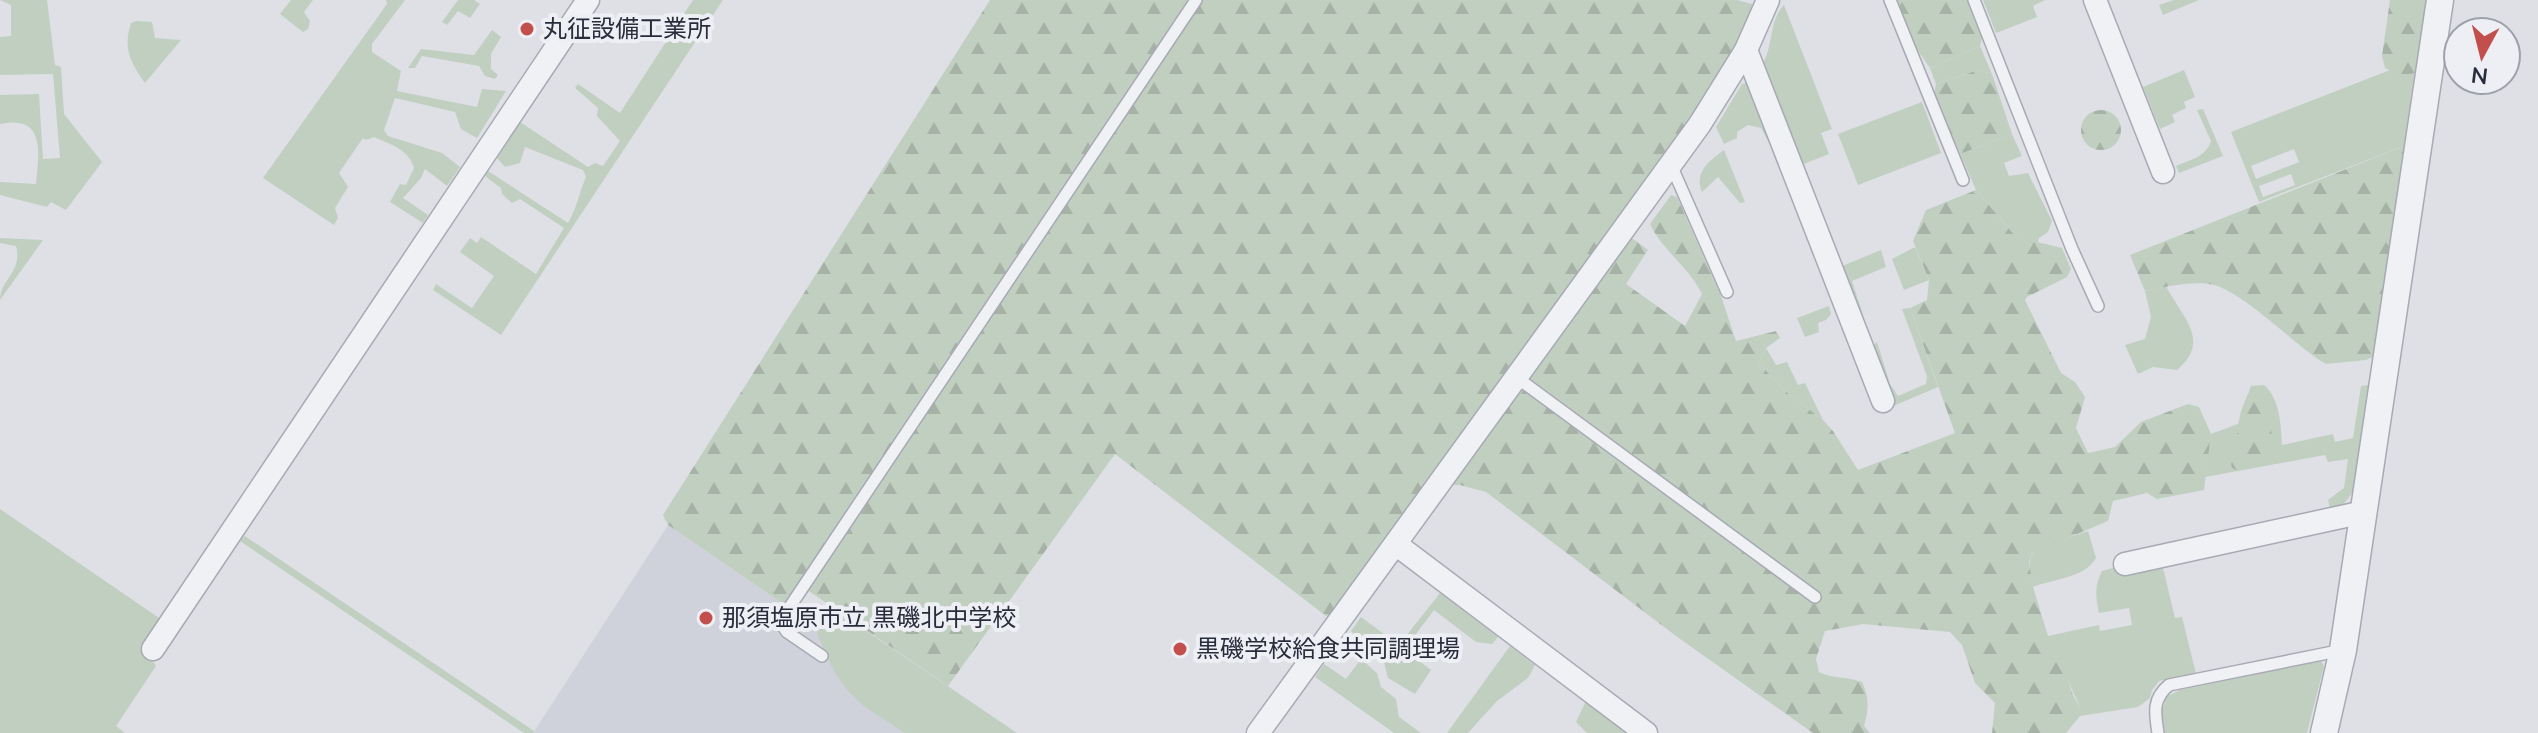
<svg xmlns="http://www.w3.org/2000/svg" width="2538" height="733" font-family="Mulish,'Noto Sans JP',sans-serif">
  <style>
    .built { fill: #d0d2db }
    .green { fill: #c1cfc0; fill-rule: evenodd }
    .forest { fill: url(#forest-firs) }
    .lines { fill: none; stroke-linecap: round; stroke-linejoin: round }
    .service-casing { stroke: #a7aab3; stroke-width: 14 }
    .minor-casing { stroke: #a7aab3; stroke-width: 25 }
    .tertiary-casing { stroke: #a7aab3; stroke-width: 29 }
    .service { stroke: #f0f1f5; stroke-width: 11 }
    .minor { stroke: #f0f1f5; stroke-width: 22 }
    .tertiary { stroke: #f0f1f5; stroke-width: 26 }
    .poi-dot { fill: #c24f4c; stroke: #edeff4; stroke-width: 3 }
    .labels { text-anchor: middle; stroke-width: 8; stroke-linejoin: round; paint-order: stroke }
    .poi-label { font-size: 24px; fill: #282c3b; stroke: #edeff4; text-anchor: start }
  </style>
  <defs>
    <pattern id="forest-firs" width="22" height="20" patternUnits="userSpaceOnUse" patternTransform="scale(2)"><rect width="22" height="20" fill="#c1cfc0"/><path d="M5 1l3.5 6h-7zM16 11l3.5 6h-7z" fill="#a6b2a6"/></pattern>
  </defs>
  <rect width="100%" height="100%" fill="#dee0e6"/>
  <path class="built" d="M668 525 972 733H533Z"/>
  <g class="green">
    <path d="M0 0H47L55 65 61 67 64 114 102 162 66 210 51 202 47 207 0 195V182L36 184C39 153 46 114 0 124V95L39 94 43 159 60 158 53 74 0 75V37L11 36V5Z"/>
    <path d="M291 0H313L304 12 310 21 308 29 303 32 280 14Z"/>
    <path d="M386 0H405L372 44V52L401 71 397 91 477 107 482 89 506 91 477 138 461 129 455 112 395 98 384 130 388 136 442 153 460 167 447 186 425 169 421 178 403 198 428 215 423 223 390 202 400 184 406 185 414 168C408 149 392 145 374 137L366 140 363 138 339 173 348 187 335 208 338 218 334 225 263 178 387 4Z"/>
    <path d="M458 0H474L480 4 470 18 458 11 447 25 442 22Z"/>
    <path d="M693 0H723L501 335 433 290 436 284 472 308 494 276 460 252 470 238 477 243 481 237 536 274 564 228 520 199 512 203 502 194 501 188 485 176 488 171 568 223C577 208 579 193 586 177L583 170 525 147 520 163 505 167 497 158 520 122 588 167 595 163 603 166 620 141 597 116 598 108 575 88 578 84 620 113Z"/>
    <path d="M1983 0H2045L2033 6 2037 17 1996 33Z"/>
    <path d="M2174 0H2199L2163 15 2159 5Z"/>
    <path d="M1784 5 1832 129 1821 133 1829 154 1801 165 1760 68C1774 50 1768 21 1784 5Z"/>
    <path d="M136 21 152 22 155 38 181 40 145 83C130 62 123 48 131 23Z"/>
    <path d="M492 30 501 37 491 54V69L498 75 495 79 485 76 479 66 422 56 415 68H408L421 49 474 55Z"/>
    <path d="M1980 46 1992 74 1978 70 1936 84 1930 68Z"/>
    <path d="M2416 60 2404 146 2259 202 2231 132ZM2294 149 2299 162 2256 179 2251 166ZM2291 174 2295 185 2263 197 2259 186Z"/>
    <path d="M2184 70 2195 97 2184 102 2186 108 2172 115 2175 122 2160 129 2143 87Z"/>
    <path d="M1747 83 1772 139 1768 141 1761 128 1748 125 1737 132V138L1724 144 1716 127 1742 84Z"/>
    <path d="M1922 102 1941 153 1858 185 1838 134Z"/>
    <path d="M2203 109 2223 156 2179 173 2176 166C2190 160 2206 157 2211 141L2197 110Z"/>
    <path d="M2012 134 2022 156 2004 163 2009 176 2028 173 2052 221 2048 232 2039 238 2038 243 2016 237 1976 190 1959 151 1963 153Z"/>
    <path d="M1724 150 1745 202 1740 203 1718 177 1702 192C1694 172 1709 161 1724 150Z"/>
    <path d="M0 238 43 240 0 300C0 279 23 272 16 246L0 243Z"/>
    <path d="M1915 247 1929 280 1904 290 1892 259Z"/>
    <path d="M1881 250 1886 267 1852 281 1864 318 1860 321 1840 267Z"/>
    <path d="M2166 286C2182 317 2212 341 2177 370L2153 367 2138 374 2125 345 2145 339 2151 317 2145 291Z"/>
    <path d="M1829 306 1831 314 1826 320 1818 323 1819 332 1805 337 1797 318Z"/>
    <path d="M1910 308 1938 387 1891 407 1872 347 1877 342 1890 384 1898 396 1926 384 1927 376 1902 309Z"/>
    <path d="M1766 348 1776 365 1787 362 1798 385 1805 383 1823 420 1785 391 1759 363Z"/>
    <path d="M2264 385C2280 398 2281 426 2282 445L2333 434 2335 442 2353 438 2361 386 2369 385 2353 492 2343 505 2330 508 2328 500 2344 488 2348 459 2328 462 2325 455 2205 477 2211 434 2238 424 2251 386Z"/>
    <path d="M0 509 162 620 147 652 156 666 116 726 125 733H0Z"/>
    <path d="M2088 531 2096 558C2085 578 2053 579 2033 587 2031 574 2025 558 2037 548Z"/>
    <path d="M245 536 534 731 533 733H524L240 541Z"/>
    <path d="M2113 568 2123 576 2163 568 2175 618 2182 617 2196 674 2159 681 2152 690 2150 698 2138 707 2080 716V707L2048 636 2099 625 2100 631 2132 625 2129 608 2099 613C2096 596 2094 587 2102 571Z"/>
    <path d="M1440 593 1498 637 1492 644 1476 642 1434 610 1410 642 1407 652 1431 670 1415 694 1388 678 1384 662 1366 634 1357 638 1351 631 1361 617 1399 645Z"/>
    <path d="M828 605 1017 733H905L865 707 847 690 834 671 817 634Z"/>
    <path d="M1510 646 1535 665 1528 678 1497 701 1468 733H1447Z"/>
    <path d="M1361 659 1377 673 1381 687 1396 699 1399 717 1421 733H1394L1315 677 1324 664 1346 679Z"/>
    <path d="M2321 661 2324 666 2307 733H2165L2162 712 2166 697 2180 690Z"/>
    <path d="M1586 701 1629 733H1587L1576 722Z"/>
  </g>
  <g class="forest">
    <path d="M990 0H1737L1752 4 1754 16 1741 47 1617 227 1648 250 1626 284 1685 326 1702 294C1688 266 1662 250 1650 224L1671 195 1677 197 1721 296 1736 341 1776 331 1780 338 1766 348 1759 363 1785 391 1823 420 1833 431 1858 470 1955 433 1910 308 1927 300 1929 280 1913 241 1926 210 1976 190 2016 237 2062 248 2071 269 2067 277 2027 297 2025 300 2061 373 2075 382 2085 397 2076 428 2088 453 2115 447 2141 422 2188 404 2199 407 2211 434 2204 490 2157 499 2147 493 2113 501 2108 521 2032 553 2029 562 2033 587 2048 636 2057 646 2073 695 2080 707V716L2066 733H1992L1995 703 1975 683 1962 645 1950 632 1863 624 1825 631 1816 659 1819 672C1833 679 1847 676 1862 682 1869 697 1869 709 1864 726L1870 733H1813L1676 636 1486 492 1460 485H1431L1337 613 1326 616 1115 454 948 686 800 585 785 605 668 525 663 515Z"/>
    <path d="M1896 0H1968L1982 37 1980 46 1930 68 1916 48Z"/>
    <path d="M2390 0H2433L2419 71C2405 77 2398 75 2385 68L2382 56Z"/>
    <path d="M1978 70 1992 74 2012 134 1963 153 1959 151 1934 94 1936 84Z"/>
    <circle cx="2101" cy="130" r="20"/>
    <path d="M2404 146 2407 164 2377 355 2366 360 2326 364C2294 345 2246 294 2214 285 2197 280 2162 287 2145 291L2130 255Z"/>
    <path d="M2254 393 2263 396 2271 413 2272 463 2238 471 2232 468 2227 446 2233 436 2241 431C2236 419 2243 406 2248 394Z"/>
  </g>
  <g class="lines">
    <defs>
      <g id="service">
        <path d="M1890 0 1963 180"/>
        <path d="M1974 0 2072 249 2098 306"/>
        <path d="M1671 165 1727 292"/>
        <path d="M1516 377 1815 597"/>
        <path d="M822 656 787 632 782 625 783 617 1196 0"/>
        <path d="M2158 733C2155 713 2152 699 2169 685L2343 650"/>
      </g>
      <g id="minor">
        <path d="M2095 0 2163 172"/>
        <path d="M1746 50 1883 401"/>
        <path d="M1397 545 1646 733"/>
        <path d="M2125 564 2364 512"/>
        <path d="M153 649 588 0"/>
        <path d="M1258 733 1700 124 1746 50 1768 0"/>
      </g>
      <path id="tertiary" d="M2324 733 2343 650 2440 0"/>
    </defs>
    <use href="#service" class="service-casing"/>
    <use href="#minor" class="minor-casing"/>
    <use href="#tertiary" class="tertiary-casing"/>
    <use href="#service" class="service"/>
    <use href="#minor" class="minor"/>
    <use href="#tertiary" class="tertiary"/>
  </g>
  <g class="poi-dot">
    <circle cx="527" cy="29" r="8"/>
    <circle cx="706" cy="618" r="8"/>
    <circle cx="1180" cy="649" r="8"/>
  </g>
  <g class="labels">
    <g class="poi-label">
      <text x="543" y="37">丸征設備工業所</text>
      <text x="722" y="626">那須塩原市立 黒磯北中学校</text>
      <text x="1196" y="657">黒磯学校給食共同調理場</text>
    </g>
  </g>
  <g transform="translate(2482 56) rotate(187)"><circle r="38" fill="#edeff4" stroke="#9ea1aa" stroke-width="2"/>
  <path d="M0-6L14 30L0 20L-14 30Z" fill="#c24f4c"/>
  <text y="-12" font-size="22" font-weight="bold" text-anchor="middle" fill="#282c3b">N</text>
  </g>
</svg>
